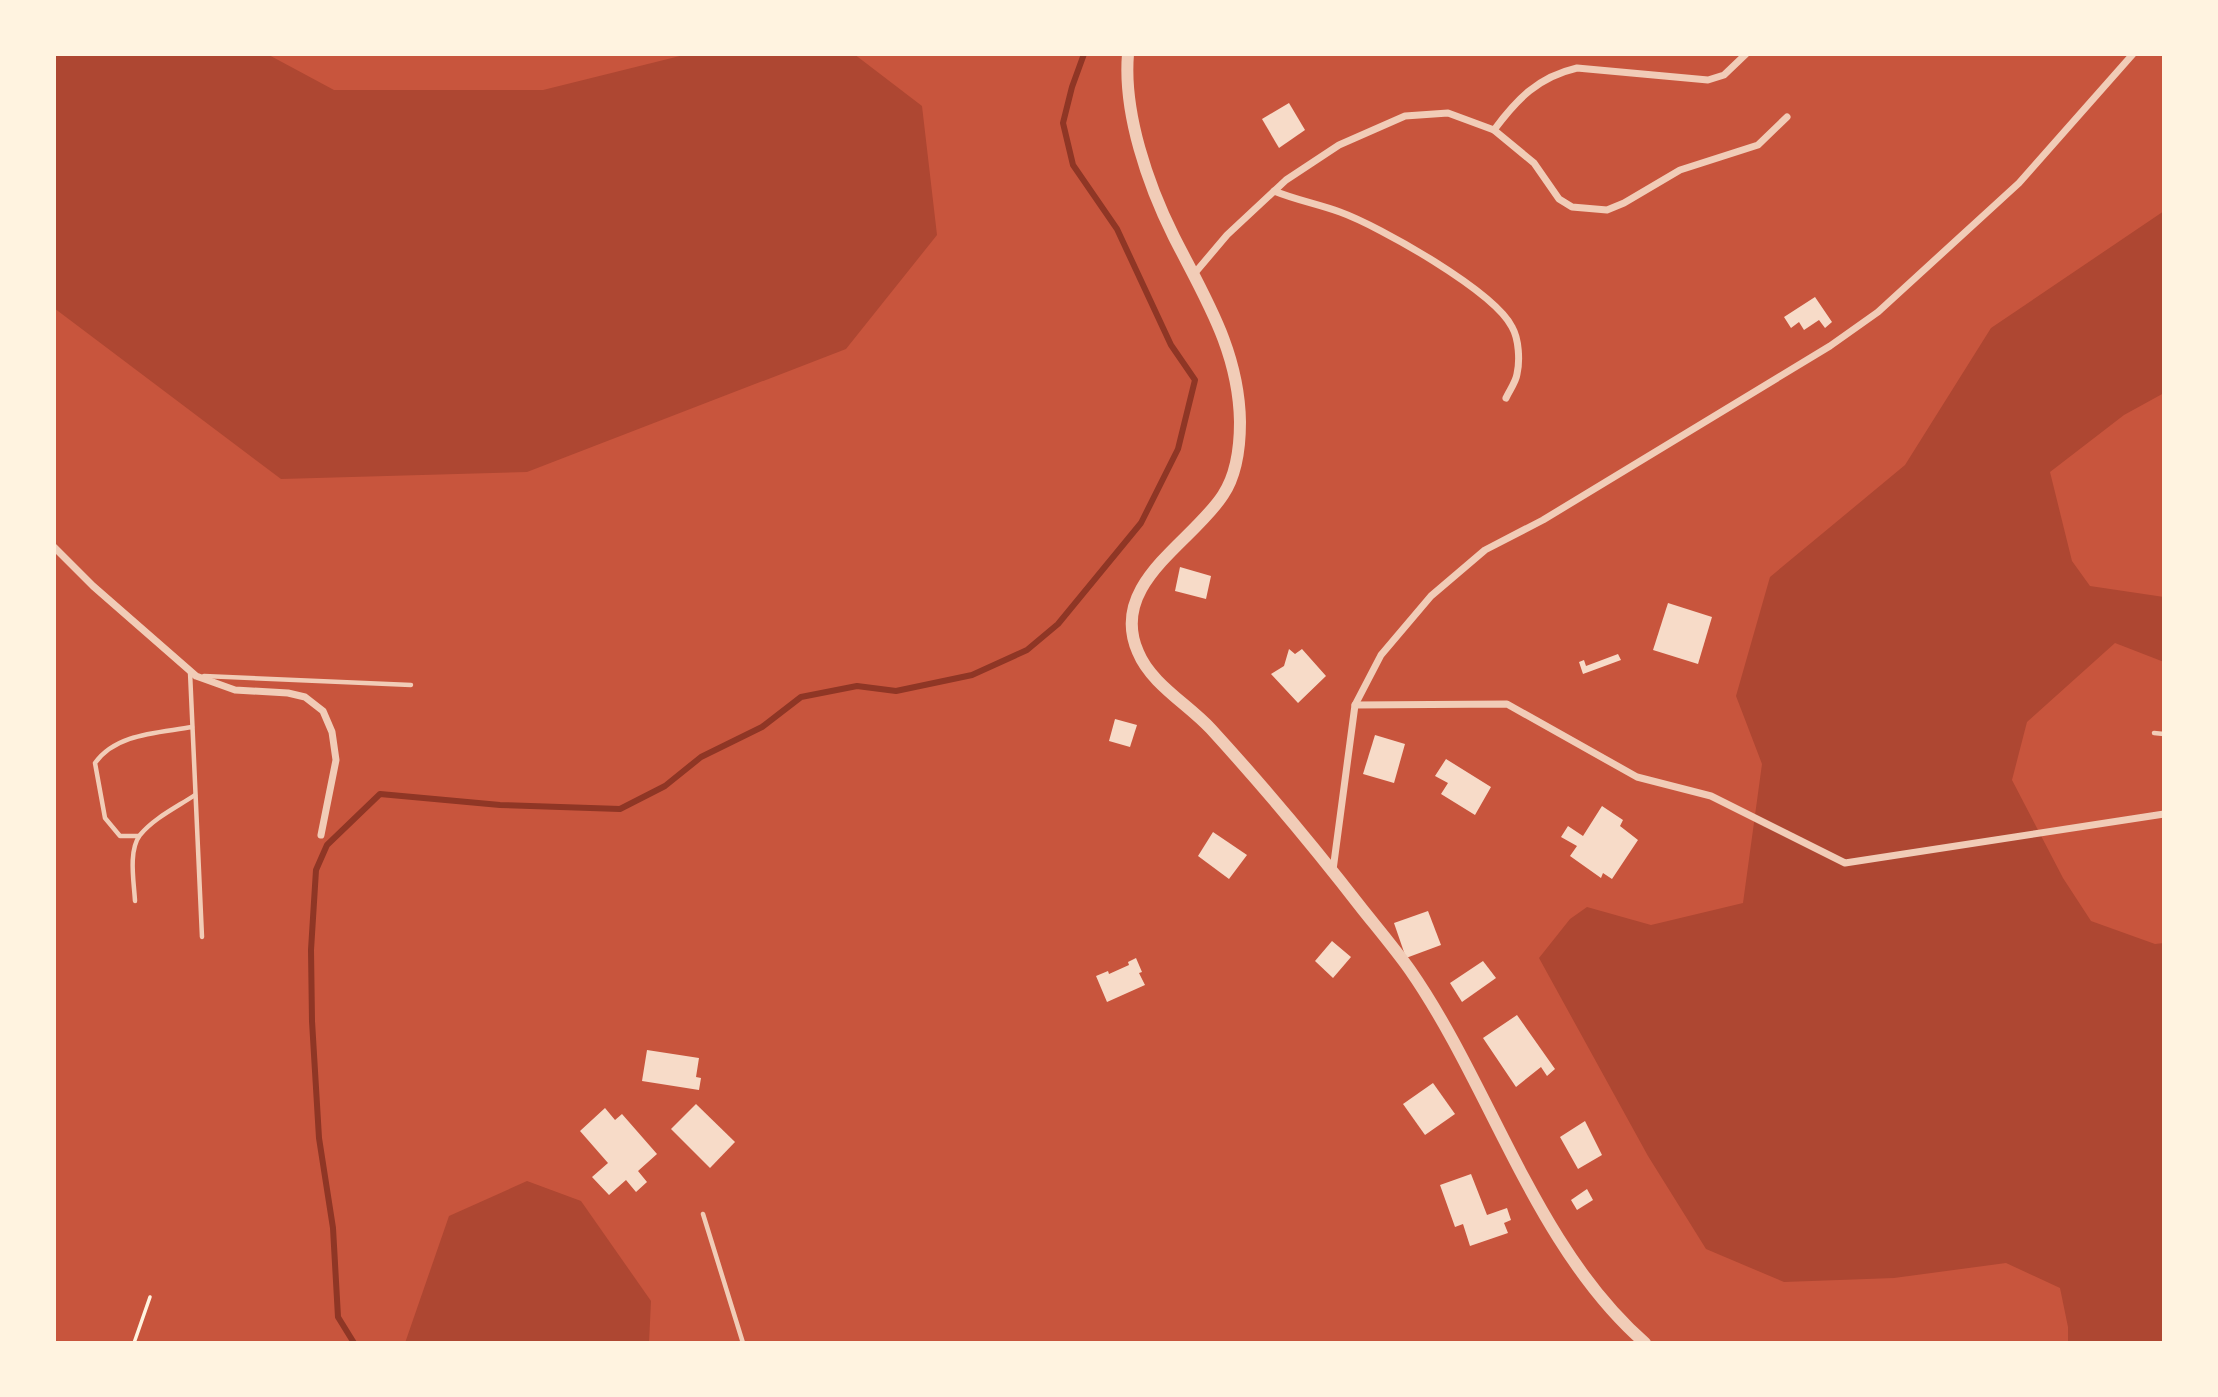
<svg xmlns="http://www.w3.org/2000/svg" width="2218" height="1397" font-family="Commissioner,sans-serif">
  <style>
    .green { fill: #ae4732 }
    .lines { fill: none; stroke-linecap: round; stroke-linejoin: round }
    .stream { stroke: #8f3625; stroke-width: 6 }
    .building { fill: #f7dbc8 }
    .path { stroke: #fff3e0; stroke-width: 3.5 }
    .service { stroke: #f1ccb7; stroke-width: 4.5 }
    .minor { stroke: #f1ccb7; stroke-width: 7 }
    .tertiary { stroke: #f1ccb7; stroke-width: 12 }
  </style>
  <rect width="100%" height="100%" fill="#c8553d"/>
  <g class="green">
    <path d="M54 54H267L334 90H543L688 54H854L922 106 937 235 846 349 527 472 281 479 54 308Z"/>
    <path d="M2164 211V393L2124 415 2050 472 2072 561 2090 586 2164 597V662L2115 643 2027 722 2012 780 2063 878 2091 921 2155 944 2164 943V1343H2068V1327L2060 1288 2006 1263 1894 1278 1784 1282 1706 1249 1648 1156 1539 958 1570 919 1587 907 1651 925 1743 903 1762 764 1736 696 1770 577 1905 465 1991 328Z"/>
    <path d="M527 1181 581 1201 651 1301 649 1343H405L449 1216Z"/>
  </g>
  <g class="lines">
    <path class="stream" d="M354 1343 338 1317 333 1228 319 1138 312 1021 311 950 316 870 327 845 380 794 500 805 620 809 665 786 701 757 762 727 801 697 857 686 896 691 972 675 1027 650 1058 624 1141 523 1178 449 1195 380 1171 345 1117 229 1073 165 1063 123 1072 87 1084 54"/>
  </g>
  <g class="building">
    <path d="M1289 103 1305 130 1279 148 1262 119Z"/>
    <path d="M1815 297 1832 322 1825 328 1819 320 1804 330 1799 322 1791 328 1784 317Z"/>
    <path d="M1180 567 1211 576 1206 599 1175 591Z"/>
    <path d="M1668 603 1712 617 1698 664 1653 650Z"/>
    <path d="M1289 649 1295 654 1302 649 1326 676 1298 703 1271 674 1284 666Z"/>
    <path d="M1618 654 1621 660 1583 674 1579 662 1584 660 1586 666Z"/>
    <path d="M1115 719 1137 725 1130 747 1109 741Z"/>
    <path d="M1375 735 1405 744 1394 783 1363 774Z"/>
    <path d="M1446 759 1491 787 1475 815 1441 794 1448 783 1435 776Z"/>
    <path d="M1602 806 1623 820 1620 826 1638 840 1612 879 1603 873 1601 878 1570 856 1577 846 1561 837 1568 826 1583 836Z"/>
    <path d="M1213 832 1247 855 1229 879 1198 856Z"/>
    <path d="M1428 911 1441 945 1406 958 1394 923Z"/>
    <path d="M1332 941 1351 957 1333 978 1315 961Z"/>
    <path d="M1136 958 1142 972 1139 973 1145 985 1107 1002 1096 976 1108 971 1109 974 1129 965 1128 962Z"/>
    <path d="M1483 961 1496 978 1462 1002 1450 983Z"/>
    <path d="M1517 1015 1555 1069 1547 1076 1541 1067 1516 1087 1483 1038Z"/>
    <path d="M647 1050 699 1058 696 1077 701 1078 699 1090 642 1081Z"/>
    <path d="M1433 1083 1455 1114 1425 1135 1403 1104Z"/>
    <path d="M696 1104 735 1142 710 1168 671 1129Z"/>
    <path d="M605 1108 615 1120 622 1114 657 1154 638 1171 647 1182 636 1192 626 1180 609 1195 592 1177 608 1163 580 1131Z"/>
    <path d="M1585 1121 1602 1155 1578 1169 1560 1137Z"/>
    <path d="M1471 1174 1487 1215 1507 1208 1511 1220 1504 1223 1508 1233 1470 1246 1463 1224 1455 1227 1440 1185Z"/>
    <path d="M1587 1189 1593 1200 1577 1210 1571 1200Z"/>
  </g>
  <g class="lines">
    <path class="path" d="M134 1343 150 1297"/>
    <g class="service">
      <path d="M190 672 202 937"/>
      <path d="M204 676 411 685"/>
      <path d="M2154 733 2164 734"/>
      <path d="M139 836H120L105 818 95 763C116 733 159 733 192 727"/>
      <path d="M135 901C134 882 128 851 140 835 154 818 177 807 195 795"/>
      <path d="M703 1214 743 1343"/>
    </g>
    <g class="minor">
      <path d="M1494 130C1517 99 1538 77 1577 68L1708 80 1724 75 1746 54"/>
      <path d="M1274 191C1296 200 1318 204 1340 212 1379 226 1494 291 1512 327 1519 339 1520 361 1517 374 1516 382 1509 391 1506 398"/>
      <path d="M1194 274 1227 235 1286 180 1339 145 1405 116 1448 113 1494 130 1534 163 1559 199 1572 207 1607 210 1624 203 1680 170 1758 145 1787 117"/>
      <path d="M54 547 93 586 196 676 235 690 288 693 305 697 323 711 332 732 336 760 321 835"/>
      <path d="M1355 705 1507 704 1637 777 1711 796 1845 863 2164 814"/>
      <path d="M1333 870 1355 705 1381 655 1431 596 1485 550 1543 520 1830 346 1878 312 2019 183 2133 54"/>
    </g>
    <path class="tertiary" d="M1128 54C1123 113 1148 185 1174 237 1205 298 1239 351 1240 422 1240 447 1237 474 1223 495 1192 543 1108 584 1138 652 1151 684 1188 704 1211 729 1264 787 1315 848 1363 910 1379 930 1395 949 1410 970 1492 1088 1535 1247 1645 1343"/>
  </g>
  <rect width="2218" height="1397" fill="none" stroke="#fff3e0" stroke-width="112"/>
</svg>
